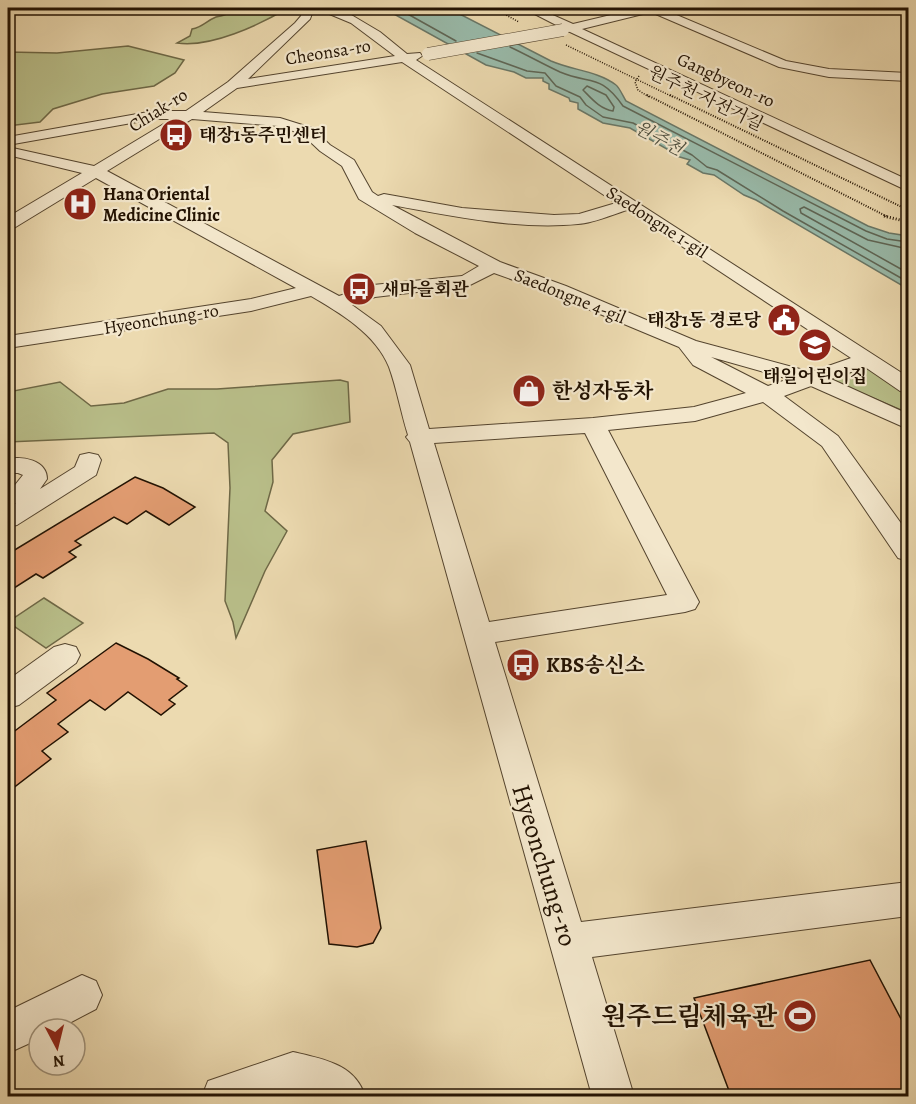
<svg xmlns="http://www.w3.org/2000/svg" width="916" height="1104" font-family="Alegreya,'Noto Serif KR',serif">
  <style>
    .green { fill: #b9bf8a; stroke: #6e6846; stroke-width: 1.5 }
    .water { fill: #99bbab; stroke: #697767; stroke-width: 1.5 }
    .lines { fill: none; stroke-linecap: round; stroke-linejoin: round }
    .shore { stroke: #5e6656; stroke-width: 1.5 }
    .building { fill: #e39d72; stroke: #221202; stroke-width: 1.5 }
    .minor-casing { stroke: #54442e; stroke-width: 2 }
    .path-far2 { stroke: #221202; stroke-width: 1.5; stroke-dasharray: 1 1.5; stroke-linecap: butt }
    .path-far1 { stroke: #221202; stroke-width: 2; stroke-dasharray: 1 1.5; stroke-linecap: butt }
    .path { stroke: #221202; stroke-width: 3; stroke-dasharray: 1 2; stroke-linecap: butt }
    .minor { fill: #f3e7cc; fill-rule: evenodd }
    .minor-bridge-casing { stroke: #54442e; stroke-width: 13; stroke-linecap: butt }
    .minor-bridge { stroke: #f3e7cc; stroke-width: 12 }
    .labels { text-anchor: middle; stroke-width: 4.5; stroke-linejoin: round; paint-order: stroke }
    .far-street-label { font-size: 18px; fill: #221202; stroke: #f3e7cc }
    .far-poi-label { font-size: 18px; font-weight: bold; fill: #221202; stroke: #f3e7cc; text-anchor: start }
    .far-water-label { font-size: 18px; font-style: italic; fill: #4c4d3d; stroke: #f3e7cc }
    .poi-label { font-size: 21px; font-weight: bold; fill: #221202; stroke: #f3e7cc; text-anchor: start }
    .near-street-label { font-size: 26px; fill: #221202; stroke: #f3e7cc }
    .near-poi-label { font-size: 26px; font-weight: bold; fill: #221202; stroke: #f3e7cc; text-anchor: end }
  </style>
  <rect width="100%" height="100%" fill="#ecdab0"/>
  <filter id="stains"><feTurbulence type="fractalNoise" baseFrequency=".00333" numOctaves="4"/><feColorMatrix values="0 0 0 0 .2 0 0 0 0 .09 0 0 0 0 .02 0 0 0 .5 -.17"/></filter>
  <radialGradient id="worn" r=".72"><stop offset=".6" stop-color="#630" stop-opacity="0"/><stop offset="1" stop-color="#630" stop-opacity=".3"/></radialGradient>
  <g class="green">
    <path d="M202 8H288C259 25 211 48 177 43L190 36 192 29C203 27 206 21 216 17 222 15 225 17 230 11Z"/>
    <path d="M128 46 184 60 175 73 154 86 102 94 53 109 40 122 8 126V52L57 53Z"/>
    <path d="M863 365 908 394V413L826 378Z"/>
    <path d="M340 380 348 382 350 422 293 434 272 460 273 482 265 511 287 531 265 571 236 638 233 622 225 601 230 488 228 443 214 433 8 442V392L60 382 91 406 124 403 168 389H217Z"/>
    <path d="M44 598 83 623 46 648 8 622Z"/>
  </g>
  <path class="water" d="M383 8H448L551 61C571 70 598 71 616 85 619 87 623 96 626 101L868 226 889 233 908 236V289L756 200 744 195 714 175 703 173 687 164 690 160 673 155 674 153 630 128 603 123 578 109V103L570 101 569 98 549 89V84L543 81V78H526L514 72 486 65Z"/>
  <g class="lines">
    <g class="shore">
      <path d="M397 8 456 41"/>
      <path d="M510 47C527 55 543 64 560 72 591 85 600 73 623 106L866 231 887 239 908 242"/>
      <path d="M477 53 527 71 545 73 556 86 580 97 586 105 603 117 633 123 692 155 707 167 717 170 783 211 908 282"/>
      <path d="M587 86 606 95 614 107 613 111C600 109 592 99 583 90Z"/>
      <path d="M908 249 868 240 804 207 800 209 801 213 908 273"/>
    </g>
  </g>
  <g class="building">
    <path d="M135 477 163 488 195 507 169 525 146 511 127 524 114 517 75 541 81 545 69 552 76 557 43 578 36 574 8 592V554Z"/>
    <path d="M116 643 148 659 179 678 177 679 187 686 169 700 175 704 161 715 128 692 105 710 90 700 58 724 68 732 42 751 51 759 8 792V736L56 700 47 693Z"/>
    <path d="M366 841 381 928 373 943 357 947 329 944 317 850Z"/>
    <path d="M870 960 909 1034V1096H731L694 998Z"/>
  </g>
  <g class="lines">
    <defs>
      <g id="minor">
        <path d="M8 8H15L8 12Z"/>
        <path d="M303 8H314L310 19 248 79 395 56 351 23 315 8H332L348 13 380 32 407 54 420 53 422 56 416 60 908 377V393L900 391 865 367 831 379 908 414V429L811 386 784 396 838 436 908 533V561L898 558 822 446 763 402 695 421 608 430 699 602 695 609 685 612 495 642 581 922 908 882V916L592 957 634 1096H592L410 442 406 437 408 435C401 413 397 389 389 367 376 334 340 313 311 296L251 311 8 348V336L251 299 296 288 96 178 14 228 8 229V217L82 173 8 155V147L94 166 172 119H154L8 145V137L154 111H186L228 82 295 23 301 16ZM402 62 616 203 579 214 554 215 462 208 384 194 378 196 372 192 354 160 330 145 312 128 280 118 203 112 237 88ZM192 119 278 126 302 134 320 151 342 166 359 199 415 233 479 266 462 276 373 285 339 296 107 171ZM392 205C450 216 519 230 578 224 594 223 611 215 627 210L851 358 811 372 696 341 566 286 500 262ZM494 273 552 294 679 347 693 365 746 393 694 407 593 418 429 429 410 365 381 326 352 305 375 297 468 286ZM711 357 789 379 768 386ZM585 433 667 595 489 622 434 443Z"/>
        <path d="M523 8H537L573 24 640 8H660L786 61 829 69 908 73V81L829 77 779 67 651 12 582 29 908 180V191L570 32 563 31 562 28Z"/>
        <path d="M89 453 98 455 101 460 96 475 17 525 8 527V508L16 503 8 505V488L15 485 23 475 18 473H8V459C22 456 47 460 47 479L40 489 75 467 80 455Z"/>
        <path d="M65 644 76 647 80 655 76 663 19 705 8 708V680L54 647Z"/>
        <path d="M82 975 96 981 102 995 96 1009 58 1029H39V1039L8 1053V1011Z"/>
        <path d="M293 1052C323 1059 355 1064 365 1096H303L293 1094 286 1096H202L208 1081Z"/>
      </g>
    </defs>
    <use href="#minor" class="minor-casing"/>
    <g class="path-far2">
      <path d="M493 8 519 22"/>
      <path d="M566 45 673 97"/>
      <path d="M639 76 635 82 638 90 649 97"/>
    </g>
    <g class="path-far1">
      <path d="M647 95 888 217"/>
      <path d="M670 95 908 210"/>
    </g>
    <path class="path" d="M884 216 908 222"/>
    <use href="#minor" class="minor"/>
    <defs>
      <path id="minor-bridge" d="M428 54 563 30"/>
    </defs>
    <use href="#minor-bridge" class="minor-bridge-casing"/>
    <use href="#minor-bridge" class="minor-bridge"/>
  </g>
  <defs>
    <symbol id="bus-disc" viewBox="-11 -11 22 22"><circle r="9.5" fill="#8f2418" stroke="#f3e7cc"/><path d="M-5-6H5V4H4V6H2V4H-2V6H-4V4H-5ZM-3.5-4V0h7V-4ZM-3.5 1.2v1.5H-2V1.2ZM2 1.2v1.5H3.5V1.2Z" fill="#fff"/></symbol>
    <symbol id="hospital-disc" viewBox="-11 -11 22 22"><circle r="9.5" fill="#8f2418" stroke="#f3e7cc"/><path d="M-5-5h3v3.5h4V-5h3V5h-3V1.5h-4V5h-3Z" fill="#fff"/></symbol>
    <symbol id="civic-disc" viewBox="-11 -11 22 22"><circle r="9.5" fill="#8f2418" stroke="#f3e7cc"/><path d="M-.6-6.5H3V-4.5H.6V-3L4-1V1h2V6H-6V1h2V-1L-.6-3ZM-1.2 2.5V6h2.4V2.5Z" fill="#fff"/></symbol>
    <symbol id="school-disc" viewBox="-11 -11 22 22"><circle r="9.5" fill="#8f2418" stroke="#f3e7cc"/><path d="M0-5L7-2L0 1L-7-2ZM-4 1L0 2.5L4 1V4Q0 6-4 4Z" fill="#fff"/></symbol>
    <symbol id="shop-disc" viewBox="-11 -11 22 22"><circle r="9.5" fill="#8f2418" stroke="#f3e7cc"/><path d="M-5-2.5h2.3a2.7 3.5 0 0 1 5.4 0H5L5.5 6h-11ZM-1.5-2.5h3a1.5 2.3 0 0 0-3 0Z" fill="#fff"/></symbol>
    <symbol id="stadium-disc" viewBox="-11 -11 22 22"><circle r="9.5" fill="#8f2418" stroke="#f3e7cc"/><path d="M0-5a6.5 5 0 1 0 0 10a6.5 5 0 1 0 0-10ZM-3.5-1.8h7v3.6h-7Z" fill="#fff"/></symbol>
  </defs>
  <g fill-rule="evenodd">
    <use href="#bus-disc" x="157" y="116" width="38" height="38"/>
    <use href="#hospital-disc" x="61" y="185" width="38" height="38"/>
    <use href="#bus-disc" x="340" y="270" width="38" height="38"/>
    <use href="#civic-disc" x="765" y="301" width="38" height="38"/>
    <use href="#school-disc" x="796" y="326" width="38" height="38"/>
    <use href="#shop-disc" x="510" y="372" width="38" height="38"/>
    <use href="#bus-disc" x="504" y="646" width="38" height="38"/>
    <use href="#stadium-disc" x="781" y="997" width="38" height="38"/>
  </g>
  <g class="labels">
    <g class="far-street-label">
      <text transform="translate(328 52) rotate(-9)" y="6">Cheonsa-ro</text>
      <text transform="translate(726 80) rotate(25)" y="6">Gangbyeon-ro</text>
      <text transform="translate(706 98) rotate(26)" y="6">원주천 자전거길</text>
      <text transform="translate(158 110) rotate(-32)" y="6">Chiak-ro</text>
      <text transform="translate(657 222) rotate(33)" y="6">Saedongne 1-gil</text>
      <text transform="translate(570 296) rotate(22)" y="6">Saedongne 4-gil</text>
      <text transform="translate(161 319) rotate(-9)" y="6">Hyeonchung-ro</text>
    </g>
    <g class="far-poi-label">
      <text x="199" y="141">태장1동주민센터</text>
      <text x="103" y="200">Hana Oriental<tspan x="103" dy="21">Medicine Clinic</tspan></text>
      <text x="382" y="295">새마을회관</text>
      <text x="761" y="326" text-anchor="end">태장1동 경로당</text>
      <text x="815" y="382" text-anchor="middle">태일어린이집</text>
    </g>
    <g class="far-water-label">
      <text transform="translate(659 138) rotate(28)" y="6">원주천</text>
    </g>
    <g class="poi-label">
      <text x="552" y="398">한성자동차</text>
      <text x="546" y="672">KBS송신소</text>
    </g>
    <g class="near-street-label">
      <text transform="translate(545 865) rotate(73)" y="9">Hyeonchung-ro</text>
    </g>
    <g class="near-poi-label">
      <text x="777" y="1025">원주드림체육관</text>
    </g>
  </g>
  <rect width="916" height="1104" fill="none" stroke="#ecdab0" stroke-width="30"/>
  <rect x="9" y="9" width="898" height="1086" fill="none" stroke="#221202" stroke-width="3"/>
  <rect x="15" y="15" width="886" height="1074" fill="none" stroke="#221202" stroke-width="1.5"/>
  <g transform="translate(57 1047) rotate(173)"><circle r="28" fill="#f3e7cc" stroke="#9f927b" stroke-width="1.5"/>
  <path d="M0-4.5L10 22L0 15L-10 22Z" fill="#8f2418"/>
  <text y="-9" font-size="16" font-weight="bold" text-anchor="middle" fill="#221202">N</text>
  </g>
  <rect width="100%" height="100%" filter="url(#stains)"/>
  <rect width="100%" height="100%" fill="url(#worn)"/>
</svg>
